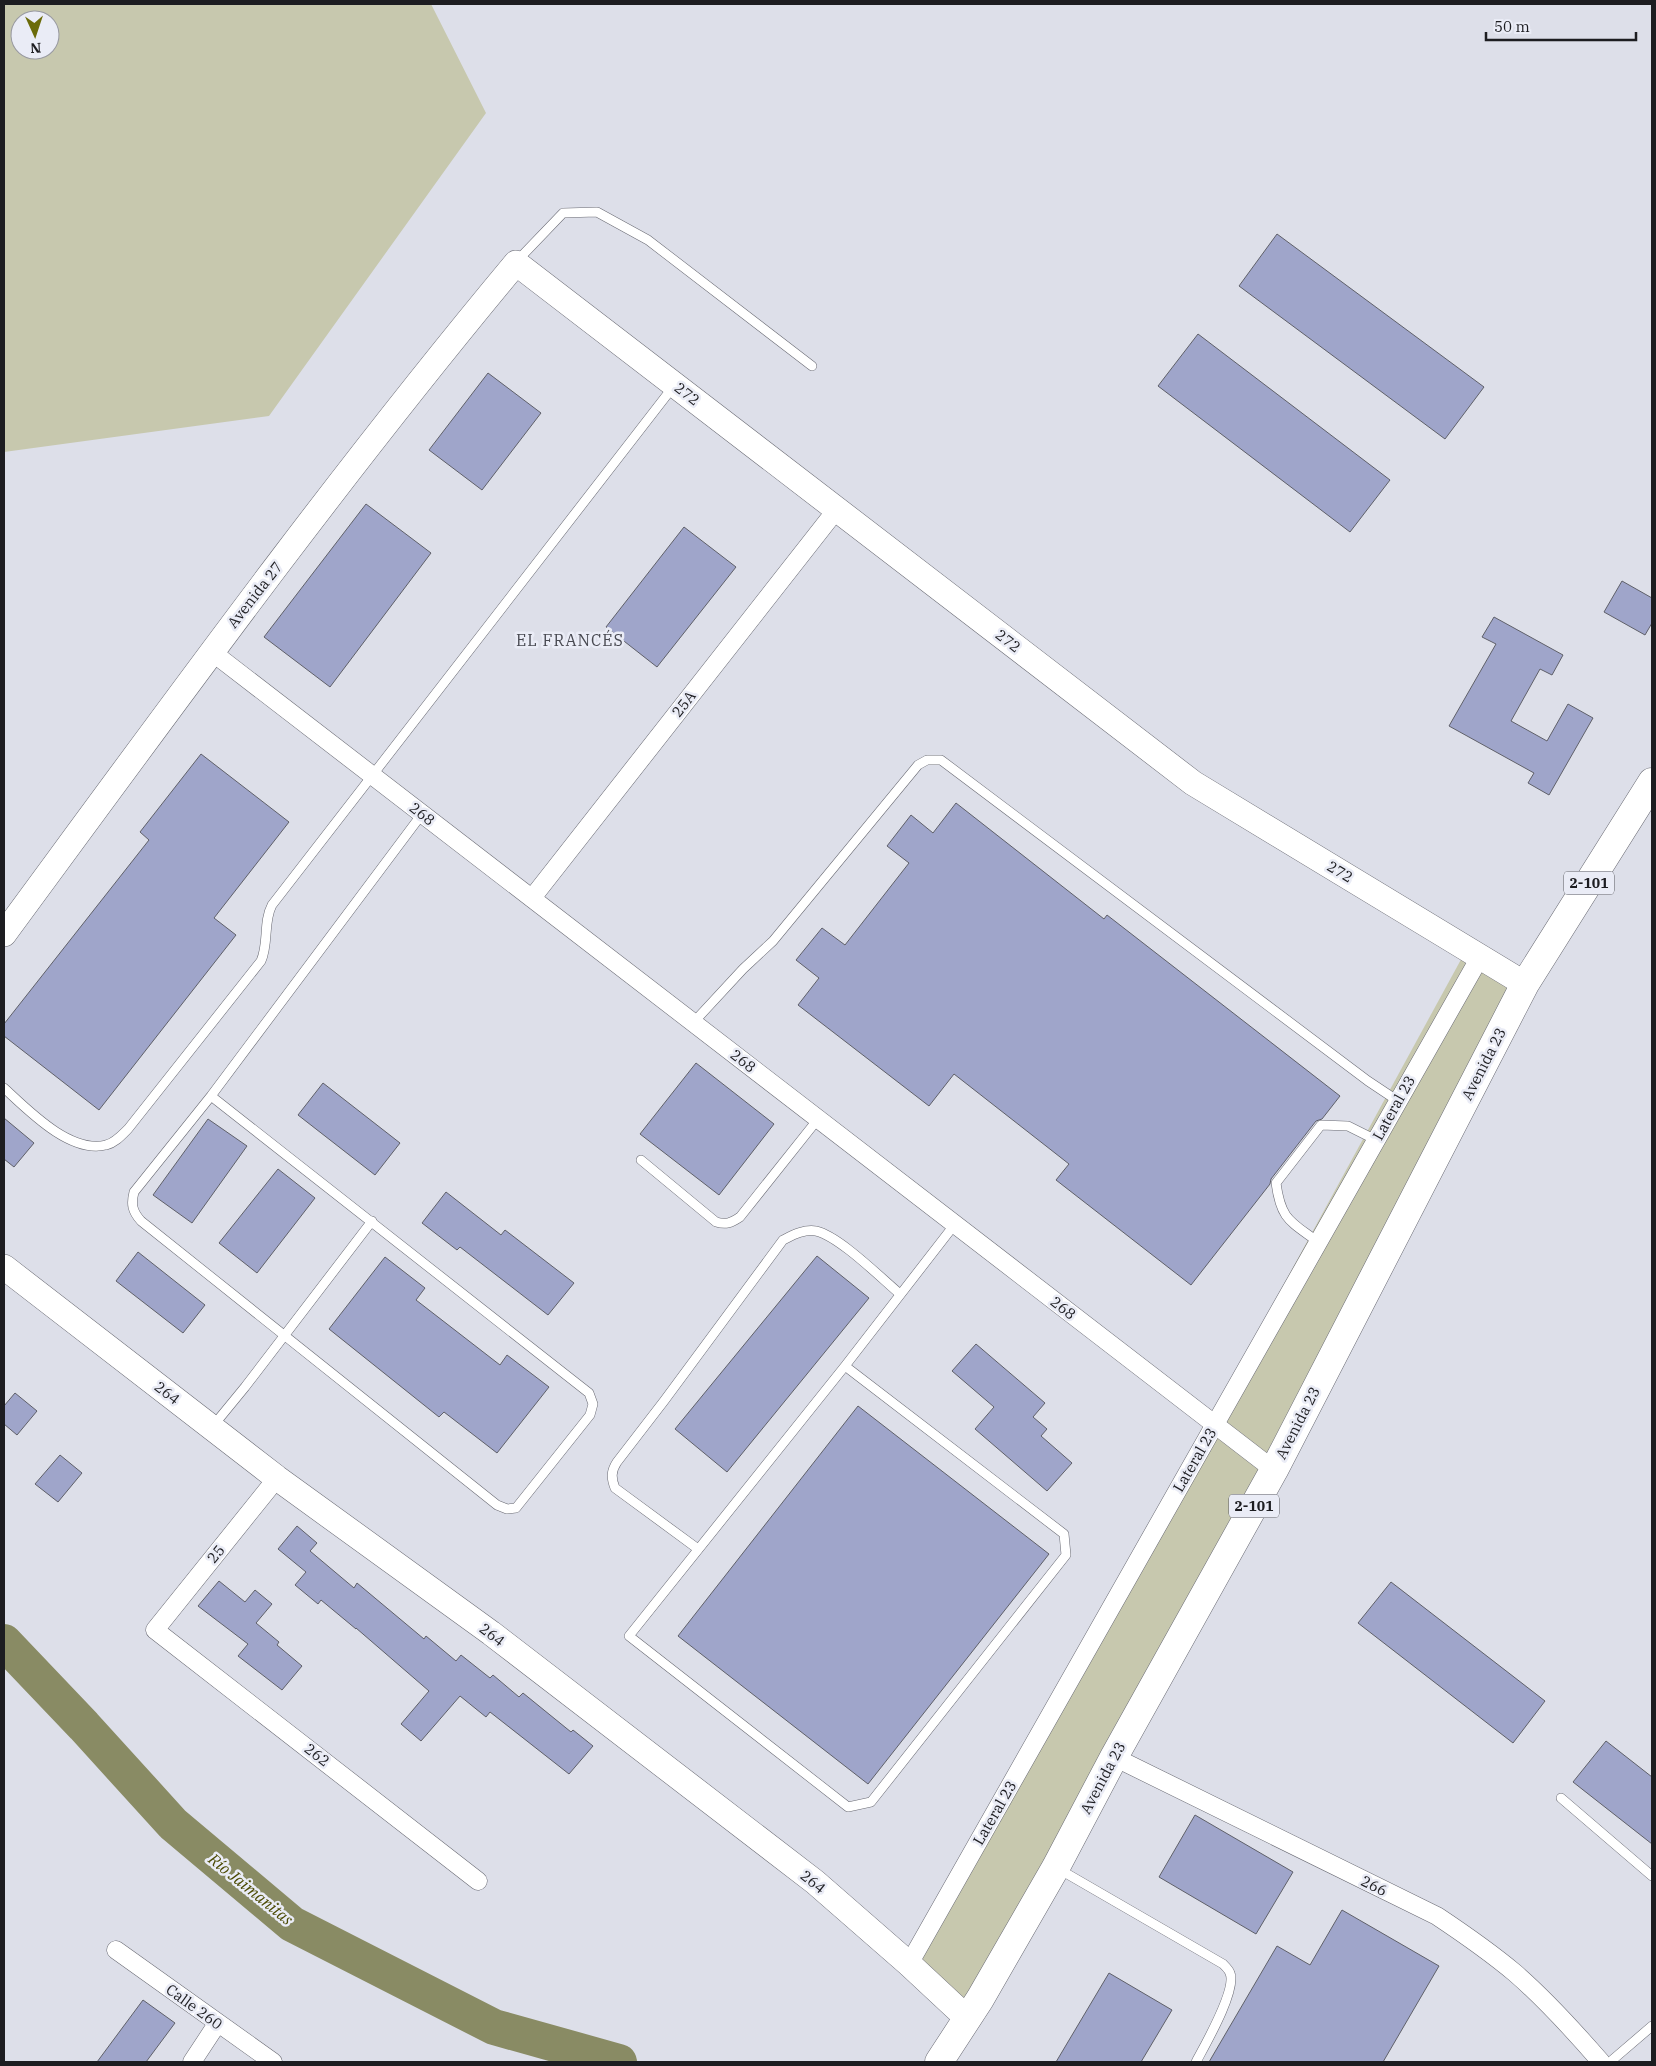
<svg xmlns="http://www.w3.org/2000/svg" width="1656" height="2066" font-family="'IBM Plex Serif',serif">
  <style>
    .green { fill: #c7c8ae; fill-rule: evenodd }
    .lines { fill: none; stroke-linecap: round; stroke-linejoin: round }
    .river { stroke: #898b64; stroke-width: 36 }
    .building { fill: #9fa5ca; stroke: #5f6069 }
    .lane-casing { stroke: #696a73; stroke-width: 10 }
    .street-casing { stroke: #696a73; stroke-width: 19 }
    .secondary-casing { stroke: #696a73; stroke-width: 26 }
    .primary-casing { stroke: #696a73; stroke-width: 29 }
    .lane { stroke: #fff; stroke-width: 9 }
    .street { stroke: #fff; stroke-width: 18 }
    .secondary { stroke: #fff; stroke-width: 25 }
    .primary { stroke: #fff; stroke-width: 28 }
    .labels { text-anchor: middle; stroke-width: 5; stroke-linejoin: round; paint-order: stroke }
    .shield { fill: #eaecf6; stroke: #5a5b61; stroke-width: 1 }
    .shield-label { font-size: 14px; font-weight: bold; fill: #1d1d21 }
    .street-label { font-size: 15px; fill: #1d1d21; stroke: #eaecf6 }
    .neighbourhood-label { font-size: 16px; letter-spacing: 1px; fill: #484951; stroke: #eaecf6 }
    .water-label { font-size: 16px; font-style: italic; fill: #4b4a03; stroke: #eaecf6 }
  </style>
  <rect width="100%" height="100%" fill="#dddfe9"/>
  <g class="green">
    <path d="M4 4H431L486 113 269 416 4 452ZM20 20H50V50H20Z"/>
    <path d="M1464 954 1525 984 966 2016 914 1971 1207 1425Z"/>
  </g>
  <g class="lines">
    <path class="river" d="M4 1642 84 1726 173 1824 292 1924 494 2027 619 2062"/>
  </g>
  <g class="building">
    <path d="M1277 234 1484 387 1445 439 1239 286Z"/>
    <path d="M1198 334 1390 480 1350 532 1158 386Z"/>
    <path d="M488 373 541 413 482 490 429 450Z"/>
    <path d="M366 504 431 553 330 687 264 637Z"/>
    <path d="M684 527 736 567 657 667 606 627Z"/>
    <path d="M1622 581 1652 598V623L1645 635 1604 612Z"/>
    <path d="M1494 617 1563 655 1552 675 1540 669 1511 721 1547 741 1568 704 1593 718 1549 795 1528 783 1534 773 1449 726 1496 644 1482 637Z"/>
    <path d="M201 754 289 822 214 918 236 935 99 1110 4 1036V1024L149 840 140 832Z"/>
    <path d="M956 803 1104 919 1107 915 1340 1096 1322 1119 1316 1121 1271 1179 1270 1184 1191 1285 1056 1180 1069 1164 954 1074 929 1106 798 1005 819 978 796 960 822 928 845 945 909 863 887 846 911 815 933 833Z"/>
    <path d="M696 1063 774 1124 719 1195 640 1134Z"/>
    <path d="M323 1083 400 1143 375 1175 298 1115Z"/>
    <path d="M4 1118 34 1143 14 1167 4 1159Z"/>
    <path d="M208 1119 247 1146 192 1223 153 1195Z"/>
    <path d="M278 1169 315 1198 257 1273 219 1243Z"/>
    <path d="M446 1192 501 1235 505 1230 574 1283 548 1315 460 1247 457 1250 422 1223Z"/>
    <path d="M138 1252 205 1305 183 1333 116 1281Z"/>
    <path d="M817 1256 869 1298 727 1472 675 1429Z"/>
    <path d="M385 1257 425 1288 416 1300 500 1365 507 1355 549 1387 497 1453 444 1412 439 1417 329 1329Z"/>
    <path d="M976 1344 1045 1403 1033 1417 1047 1429 1041 1436 1072 1463 1047 1491 975 1429 994 1407 952 1371Z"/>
    <path d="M15 1393 37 1411 17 1435 4 1424V1406Z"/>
    <path d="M858 1406 1049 1554 868 1784 678 1636Z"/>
    <path d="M60 1455 82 1473 58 1502 35 1484Z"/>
    <path d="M297 1526 317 1543 310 1551 354 1588 357 1583 424 1639 426 1636 456 1661 461 1655 490 1678 493 1675 519 1697 523 1693 571 1732 573 1730 593 1746 569 1774 490 1712 486 1717 460 1696 421 1741 401 1724 429 1691 356 1628V1629L321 1600 318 1604 295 1585 306 1572 278 1549Z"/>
    <path d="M219 1581 245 1602 255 1590 272 1604 256 1623 279 1642 277 1645 302 1666 282 1690 238 1656 248 1644 198 1606Z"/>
    <path d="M1391 1582 1545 1701 1513 1743 1358 1623Z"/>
    <path d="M1606 1741 1652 1777V1844L1573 1782Z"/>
    <path d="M1195 1815 1293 1872 1256 1934 1159 1877Z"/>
    <path d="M1342 1910 1439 1966 1383 2062H1209L1277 1946 1310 1965Z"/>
    <path d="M1109 1973 1172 2010 1141 2062H1056Z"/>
    <path d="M143 2000 175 2023 146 2062H97Z"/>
  </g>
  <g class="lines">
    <defs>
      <g id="lane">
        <path d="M516 262 563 213 597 212 648 240 812 366"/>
        <path d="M693 1023 743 969 773 941 918 765 927 760H941L1368 1081 1398 1101"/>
        <path d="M4 1088C28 1110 70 1154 106 1145 115 1143 122 1135 128 1129L261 961C269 943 263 922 272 905L673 387"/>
        <path d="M211 1096 589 1393 593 1404 590 1415 516 1508 507 1509 497 1505 141 1221C132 1211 131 1204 134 1192L211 1096 422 814"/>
        <path d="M641 1160 716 1222C726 1225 731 1223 740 1217L818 1119"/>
        <path d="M1318 1242C1290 1221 1281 1220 1276 1183L1321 1125 1348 1126 1376 1140"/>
        <path d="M845 1366 1064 1534 1066 1555 871 1802 848 1807 629 1636 845 1366 955 1224"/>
        <path d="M213 1426 245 1387 372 1221"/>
        <path d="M698 1549 615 1488C611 1478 611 1471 617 1462L664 1401 783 1240C793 1235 804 1229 816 1231 839 1236 881 1278 900 1294"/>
        <path d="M1561 1798 1652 1876"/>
        <path d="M1057 1868 1223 1964C1225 1966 1229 1970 1230 1973 1237 1990 1205 2045 1196 2062"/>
        <path d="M1610 2062 1652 2026"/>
      </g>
      <g id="street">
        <path d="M212 652 1274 1470"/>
        <path d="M532 898 837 509"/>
        <path d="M277 1478 155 1630 478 1881"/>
        <path d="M1114 1757 1437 1916C1464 1934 1490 1952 1515 1973 1545 1999 1575 2032 1601 2062"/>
        <path d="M116 1950 273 2062"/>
        <path d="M909 1964 1480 957"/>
        <path d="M192 2062 217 2024"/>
      </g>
      <g id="secondary">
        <path d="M4 934C171 707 336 479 516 263L1193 783 1525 984"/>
        <path d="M4 1267 277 1478 491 1633 815 1882 909 1964 968 2019"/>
      </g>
      <path id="primary" d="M939 2062 980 1999 1056 1867 1114 1757 1274 1470 1525 984 1652 782"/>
    </defs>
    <use href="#lane" class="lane-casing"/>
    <use href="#street" class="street-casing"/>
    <use href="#secondary" class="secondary-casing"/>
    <use href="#primary" class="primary-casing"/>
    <use href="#lane" class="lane"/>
    <use href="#street" class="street"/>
    <use href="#secondary" class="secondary"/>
    <use href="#primary" class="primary"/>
  </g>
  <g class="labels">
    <g class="shield">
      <rect x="1564" y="871.5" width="50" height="23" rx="4"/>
      <rect x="1229" y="1494.5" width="50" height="23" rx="4"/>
    </g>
    <g class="shield-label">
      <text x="1589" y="888">2-101</text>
      <text x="1254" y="1511">2-101</text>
    </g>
    <g class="street-label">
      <text transform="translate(687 394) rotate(38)" y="5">272</text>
      <text transform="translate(255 595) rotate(-52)" y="5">Avenida 27</text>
      <text transform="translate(1008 641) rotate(38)" y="5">272</text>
      <text transform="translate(684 704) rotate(-52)" y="5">25A</text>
      <text transform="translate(422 814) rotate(38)" y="5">268</text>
      <text transform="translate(1340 872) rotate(31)" y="5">272</text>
      <text transform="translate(743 1061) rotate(38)" y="5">268</text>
      <text transform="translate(1484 1064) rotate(-63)" y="5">Avenida 23</text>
      <text transform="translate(1394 1108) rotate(-61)" y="5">Lateral 23</text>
      <text transform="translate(1063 1308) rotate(38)" y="5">268</text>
      <text transform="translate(167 1393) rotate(38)" y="5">264</text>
      <text transform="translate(1298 1423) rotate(-63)" y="5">Avenida 23</text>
      <text transform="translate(1195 1460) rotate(-60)" y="5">Lateral 23</text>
      <text transform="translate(216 1554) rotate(-51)" y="5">25</text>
      <text transform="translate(492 1635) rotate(37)" y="5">264</text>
      <text transform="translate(317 1755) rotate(38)" y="5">262</text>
      <text transform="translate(1103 1778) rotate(-62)" y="5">Avenida 23</text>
      <text transform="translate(995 1813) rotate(-60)" y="5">Lateral 23</text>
      <text transform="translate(813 1882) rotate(39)" y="5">264</text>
      <text transform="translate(1374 1886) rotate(26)" y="5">266</text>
      <text transform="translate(194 2007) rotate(36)" y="5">Calle 260</text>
    </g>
    <g class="neighbourhood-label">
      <text x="570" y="646">EL FRANCÉS</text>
    </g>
    <g class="water-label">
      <text transform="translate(251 1889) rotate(39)" y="6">Río Jaimanitas</text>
    </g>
  </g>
  <rect width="1656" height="2066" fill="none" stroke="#1d1d21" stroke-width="10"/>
  <g transform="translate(35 35) rotate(177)"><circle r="24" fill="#eaecf6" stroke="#9899a1"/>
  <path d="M0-4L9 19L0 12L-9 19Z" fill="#6b6b09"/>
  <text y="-8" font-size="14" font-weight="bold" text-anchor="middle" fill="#1d1d21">N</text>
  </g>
  <path d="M1486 32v8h150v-8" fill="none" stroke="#1d1d21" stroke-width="2.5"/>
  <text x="1494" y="32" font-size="15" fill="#1d1d21" stroke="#eaecf6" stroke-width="4" paint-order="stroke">50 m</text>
</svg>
